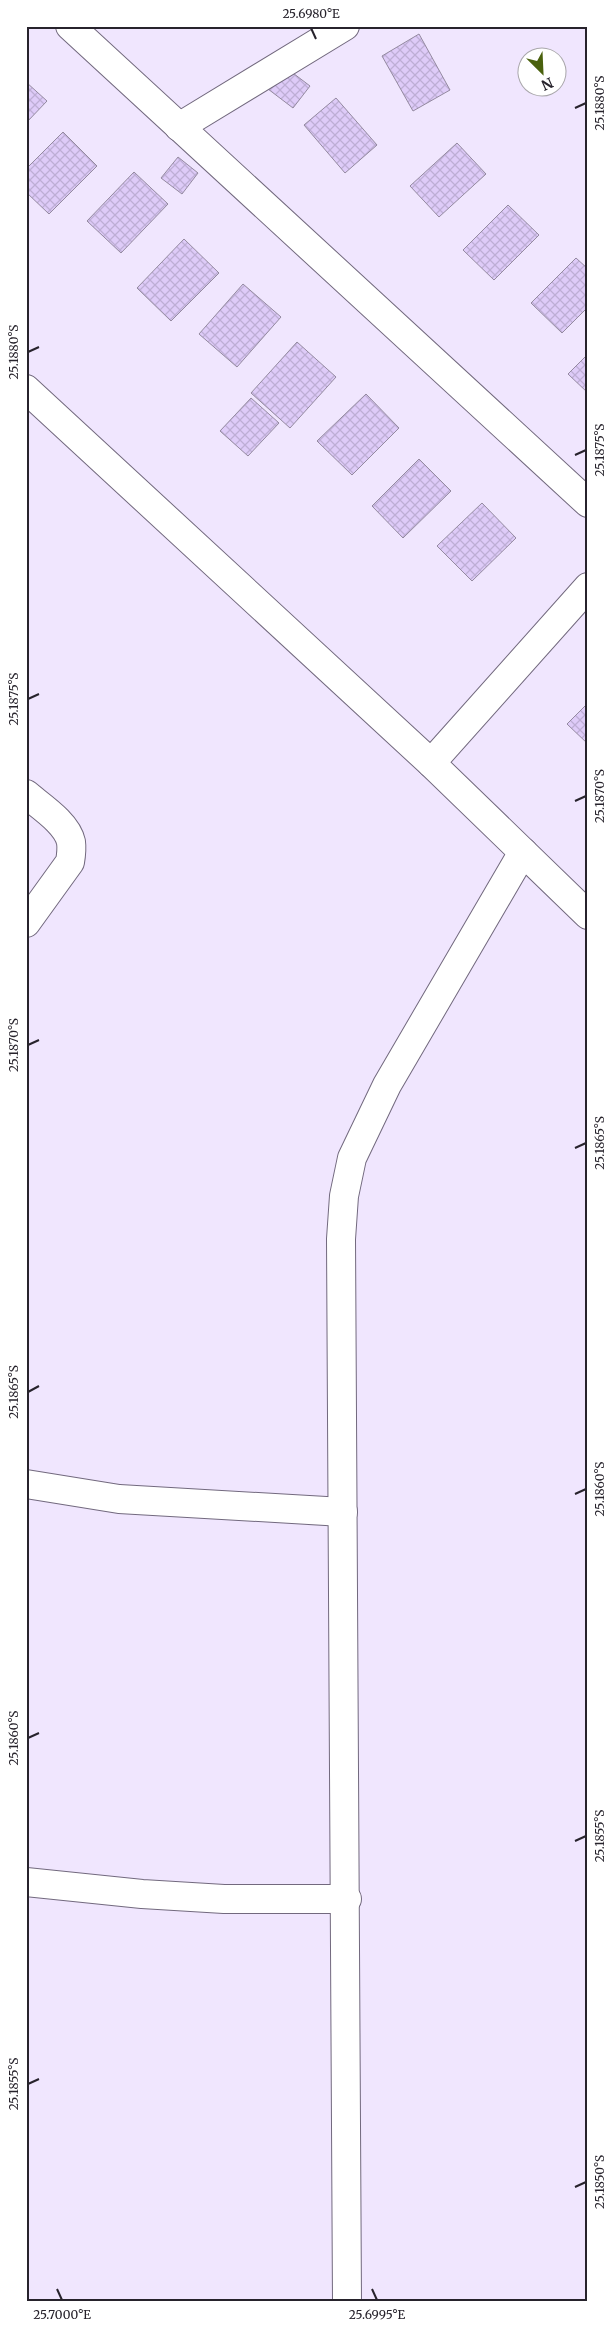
<svg xmlns="http://www.w3.org/2000/svg" width="614" height="2328" font-family="Merriweather,serif">
  <style>
    .building { fill: url(#building-cross-hatch); stroke: #948aa0 }
    .lines { fill: none; stroke-linecap: round; stroke-linejoin: round }
    .minor-casing { stroke: #72697e; stroke-width: 30 }
    .minor { stroke: #fff; stroke-width: 28 }
    .ticks { fill: none; stroke: #27232c; stroke-width: 2 }
    .neatline { fill: none; stroke: #27232c; stroke-width: 2 }
    .ticks-label { font-size: 12px; text-anchor: middle; fill: #27232c }
  </style>
  <defs>
    <pattern id="building-cross-hatch" width="8" height="8" patternUnits="userSpaceOnUse" patternTransform="scale(1.25)"><rect width="8" height="8" fill="#decbf8"/><path d="M0 0l8 8M0 8l8-8" fill="none" stroke="#beaed5"/></pattern>
  </defs>
  <rect width="100%" height="100%" fill="#f0e6fe"/>
  <g class="building">
    <path d="M419 34 450 90 413 111 382 56Z"/>
    <path d="M285 67 310 86 293 108 268 89Z"/>
    <path d="M26 82 47 101 26 123Z"/>
    <path d="M336 98 377 145 345 173 304 125Z"/>
    <path d="M63 132 97 166 49 214 26 192V169Z"/>
    <path d="M457 143 486 174 439 217 410 186Z"/>
    <path d="M178 157 198 173 182 194 161 178Z"/>
    <path d="M134 172 168 204 121 253 87 221Z"/>
    <path d="M508 205 539 235 494 280 463 250Z"/>
    <path d="M184 239 219 273 171 321 137 288Z"/>
    <path d="M576 258 588 269V307L562 333 531 303Z"/>
    <path d="M243 284 281 317 237 367 199 334Z"/>
    <path d="M297 342 336 377 290 428 251 393Z"/>
    <path d="M588 354V393L568 374Z"/>
    <path d="M366 394 399 428 352 475 317 441Z"/>
    <path d="M251 398 279 423 248 456 220 431Z"/>
    <path d="M419 459 451 491 403 538 372 506Z"/>
    <path d="M482 503 516 538 472 581 437 546Z"/>
    <path d="M588 703V744L567 724Z"/>
  </g>
  <g class="lines">
    <defs>
      <g id="minor">
        <path d="M70 26 588 503"/>
        <path d="M179 127 345 26"/>
        <path d="M26 389 431 763 588 915"/>
        <path d="M431 763 588 587"/>
        <path d="M26 794C40 806 67 823 71 842 72 849 71 856 70 862L26 923"/>
        <path d="M26 1484 119 1499 343 1512"/>
        <path d="M26 1882 142 1894 224 1899H347"/>
        <path d="M347 2302 341 1239 344 1196 352 1158 387 1085 523 852"/>
      </g>
    </defs>
    <use href="#minor" class="minor-casing"/>
    <use href="#minor" class="minor"/>
  </g>
  <path class="ticks" d="M311 28 316 39M575 108 586 103M28 352 39 347M575 455 586 450M28 699 39 694M575 801 586 796M28 1045 39 1040M575 1148 586 1143M28 1392 39 1386M575 1494 586 1489M28 1738 39 1733M575 1841 586 1836M28 2084 39 2079M575 2187 586 2182M57 2289 62 2300M372 2289 377 2300"/>
  <rect width="614" height="2328" fill="none" stroke="#ffffff" stroke-width="55"/>
  <g transform="translate(542 72) rotate(156)"><circle r="24" fill="#ffffff" stroke="#a9a7ab"/>
  <path d="M0-4L9 19L0 12L-9 19Z" fill="#4a610d"/>
  <text y="-8" font-size="14" font-weight="bold" text-anchor="middle" fill="#27232c">N</text>
  </g>
  <rect x="28" y="28" width="558" height="2272" class="neatline"/>
  <g class="ticks-label">
    <text x="311" y="18">25.6980°E</text>
    <text transform="translate(600 103) rotate(-90)" y="4">25.1880°S</text>
    <text transform="translate(14 352) rotate(-90)" y="4">25.1880°S</text>
    <text transform="translate(600 450) rotate(-90)" y="4">25.1875°S</text>
    <text transform="translate(14 699) rotate(-90)" y="4">25.1875°S</text>
    <text transform="translate(600 796) rotate(-90)" y="4">25.1870°S</text>
    <text transform="translate(14 1045) rotate(-90)" y="4">25.1870°S</text>
    <text transform="translate(600 1143) rotate(-90)" y="4">25.1865°S</text>
    <text transform="translate(14 1392) rotate(-90)" y="4">25.1865°S</text>
    <text transform="translate(600 1489) rotate(-90)" y="4">25.1860°S</text>
    <text transform="translate(14 1738) rotate(-90)" y="4">25.1860°S</text>
    <text transform="translate(600 1836) rotate(-90)" y="4">25.1855°S</text>
    <text transform="translate(14 2084) rotate(-90)" y="4">25.1855°S</text>
    <text transform="translate(600 2182) rotate(-90)" y="4">25.1850°S</text>
    <text x="62" y="2319">25.7000°E</text>
    <text x="377" y="2319">25.6995°E</text>
  </g>
</svg>
